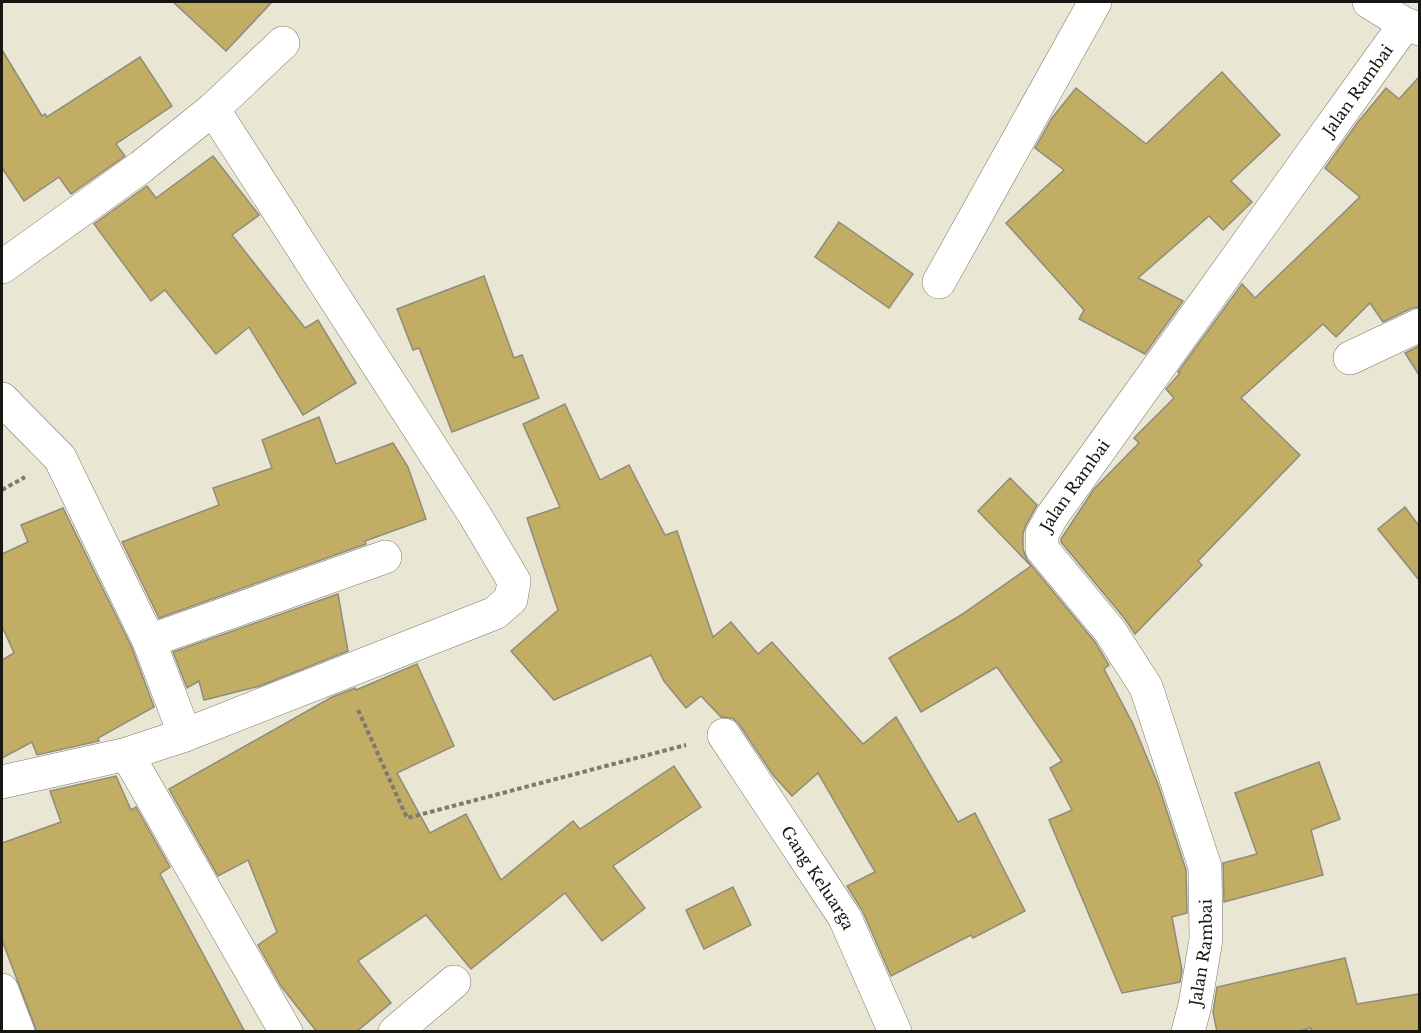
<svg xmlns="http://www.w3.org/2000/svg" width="1421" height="1033" font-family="'Libre Baskerville',serif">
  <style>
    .building { fill: #c1ad63; stroke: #908b7b; stroke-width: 1.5 }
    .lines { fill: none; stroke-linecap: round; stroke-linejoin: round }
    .minor-casing { stroke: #7c7868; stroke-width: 34 }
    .path { stroke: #7d7a6e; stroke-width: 4; stroke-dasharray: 4.5 3; stroke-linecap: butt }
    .minor { stroke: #fff; stroke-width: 33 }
    .labels { text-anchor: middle; stroke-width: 5; stroke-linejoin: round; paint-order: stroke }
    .street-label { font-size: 16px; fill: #181610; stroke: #eae6d4 }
  </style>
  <rect width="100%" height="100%" fill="#eae6d4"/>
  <g class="building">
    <path d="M173 2H272L226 51Z"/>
    <path d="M2 50 42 116 45 114 47 117 140 57 172 106 116 144 125 156 71 194 59 177 24 201 2 168Z"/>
    <path d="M1222 72 1280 135 1231 181 1252 202 1223 230 1209 216 1138 278 1183 301 1145 354 1079 319 1084 310 1006 223 1064 170 1035 148 1052 118 1076 88 1146 144Z"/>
    <path d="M1419 77V307L1412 308 1383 322 1370 303 1336 337 1323 324 1241 398 1300 455 1198 561 1202 565 1135 634 1125 619 1061 542V539L1094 489 1139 443 1134 438 1174 398 1166 389 1180 373 1178 372 1242 284 1255 298 1360 197 1325 168 1358 122 1386 88 1399 99Z"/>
    <path d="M213 156 259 215 232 235 305 328 318 320 356 383 303 415 249 327 216 354 165 290 151 301 94 224 147 186 156 198Z"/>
    <path d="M839 222 913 274 889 308 815 257Z"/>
    <path d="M484 276 514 358 522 355 539 398 452 432 419 348 413 350 397 309Z"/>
    <path d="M1419 346V375L1405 353Z"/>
    <path d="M565 404 600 480 629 465 665 535 677 531 713 637 731 622 758 654 772 642 863 744 896 717 958 822 975 813 1025 911 973 938 971 935 891 976 862 910 847 886 875 872 818 773 792 796 773 775 739 724 732 718 721 717 701 696 686 708 664 681 651 655 554 700 511 651 558 610 527 518 560 507 523 424Z"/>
    <path d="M319 417 336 464 393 443 408 467 426 519 365 541 366 544 159 618 122 542 219 505 213 488 272 468 262 440Z"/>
    <path d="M1010 478 1037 505 1026 525 1023 533V549L1027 560 1095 642 1109 665 1104 669 1133 724 1158 784 1186 870 1187 913 1172 917 1182 970 1180 982 1122 993 1049 820 1072 810 1050 768 1062 761 997 667 921 712 889 658 961 615 1031 566 978 511Z"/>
    <path d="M1405 507 1419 526V580L1378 529Z"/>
    <path d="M63 508 132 648 154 707 98 738 99 741 37 755 32 742 2 758V660L14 653 2 626V554L28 542 21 525Z"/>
    <path d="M338 594 348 651 260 686 204 700 199 681 187 688 173 652Z"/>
    <path d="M417 664 454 746 397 773 430 833 466 814 501 880 573 821 580 829 674 766 701 807 613 866 645 908 602 941 565 893 471 969 426 915 358 961 391 1003 356 1032H317L281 986 258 945 277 932 248 860 218 876 169 789 332 697 355 688 356 690Z"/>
    <path d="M1319 762 1340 819 1311 830 1323 875 1224 902 1223 863 1257 854 1235 793Z"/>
    <path d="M116 776 131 810 136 807 170 867 160 874 245 1032H37L2 940V843L61 822 50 791Z"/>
    <path d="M733 887 751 925 704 949 686 910Z"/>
    <path d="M1345 958 1357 1004 1419 994V1032H1312L1311 1028 1295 1032H1217L1213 1012 1217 987Z"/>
  </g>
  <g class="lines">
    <defs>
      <g id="minor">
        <path d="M1369 2 1405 24 1420 29"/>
        <path d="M2 267 141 167 213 109 283 43"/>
        <path d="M939 282 1095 2"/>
        <path d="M1350 358 1420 325"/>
        <path d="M2 399 60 458 149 641 185 735"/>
        <path d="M149 641 385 557"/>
        <path id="s1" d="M724 735 845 918 895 1032"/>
        <path d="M127 754 286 1032"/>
        <path d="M2 782 127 754 185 735 495 613 511 599 514 581 476 517 213 109"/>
        <path d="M2 990 18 1032"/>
        <path d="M395 1032 454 982"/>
        <path id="s2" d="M1188 1032 1195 1005 1206 939 1205 867 1146 687 1110 631 1042 549V534L1052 516 1405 24"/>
      </g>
    </defs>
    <use href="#minor" class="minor-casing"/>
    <g class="path">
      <path d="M2 490 25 477"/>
      <path d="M358 710 407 818 686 745"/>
    </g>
    <use href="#minor" class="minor"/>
  </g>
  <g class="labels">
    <g class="street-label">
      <text dy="6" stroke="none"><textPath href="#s2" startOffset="1089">Jalan Rambai</textPath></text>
      <text dy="6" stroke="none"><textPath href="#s2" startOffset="603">Jalan Rambai</textPath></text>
      <text dy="6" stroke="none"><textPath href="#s1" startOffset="171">Gang Keluarga</textPath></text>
      <text dy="6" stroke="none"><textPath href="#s2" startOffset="81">Jalan Rambai</textPath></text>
    </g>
  </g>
  <rect width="1421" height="1033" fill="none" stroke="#181610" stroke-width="6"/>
</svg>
